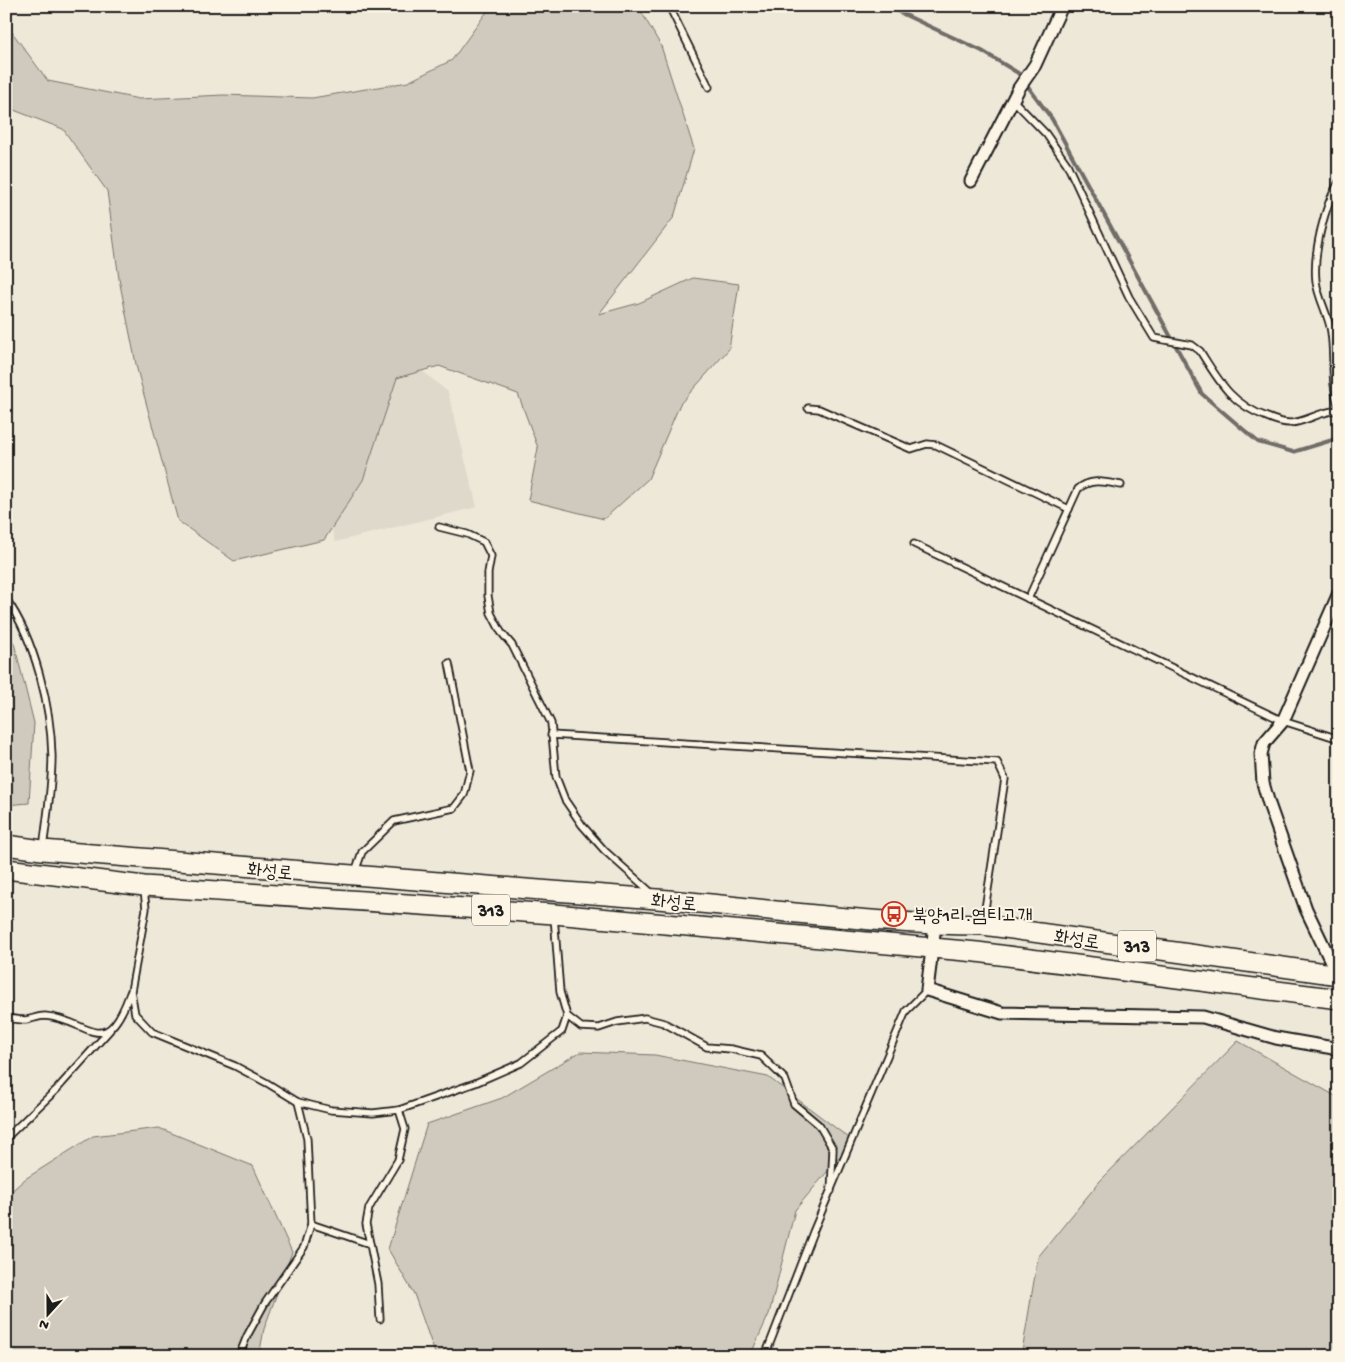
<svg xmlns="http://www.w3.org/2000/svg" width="1345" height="1362" font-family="'Gochi Hand','Poor Story',sans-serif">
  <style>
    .built { fill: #ded9cb }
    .green { fill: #cfcabd; stroke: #76736c }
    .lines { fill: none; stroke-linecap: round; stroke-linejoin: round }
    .stream { stroke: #6f6c67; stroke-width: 4 }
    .service-casing { stroke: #1c1c1c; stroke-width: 9 }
    .minor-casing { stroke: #1c1c1c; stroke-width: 15 }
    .primary-casing { stroke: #1c1c1c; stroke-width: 22 }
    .service { stroke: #fcf5e5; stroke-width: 5.5 }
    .minor { stroke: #fcf5e5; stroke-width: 11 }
    .primary { stroke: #fcf5e5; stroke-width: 19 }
    .labels { text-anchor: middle; stroke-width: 4; stroke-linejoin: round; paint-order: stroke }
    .shield { fill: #fcf5e5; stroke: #5f5d58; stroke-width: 1 }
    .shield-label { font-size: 18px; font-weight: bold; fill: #1c1c1c }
    .street-label { font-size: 19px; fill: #1c1c1c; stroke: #fcf5e5 }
    .poi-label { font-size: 19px; fill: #1c1c1c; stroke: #fcf5e5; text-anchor: start }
  </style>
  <rect width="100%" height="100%" fill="#eee8d9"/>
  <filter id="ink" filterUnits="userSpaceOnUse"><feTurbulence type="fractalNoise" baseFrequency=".02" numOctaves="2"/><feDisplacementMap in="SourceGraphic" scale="10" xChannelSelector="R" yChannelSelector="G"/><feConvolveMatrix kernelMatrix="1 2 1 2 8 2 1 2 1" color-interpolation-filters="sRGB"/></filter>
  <g filter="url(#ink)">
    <path class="built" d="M363 322 448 392 477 507 335 542 285 341Z"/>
    <g class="green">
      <path d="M491 6H638L661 46 694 149 674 217 599 314 639 303 693 278 739 284 729 349 680 404 648 479 604 519 528 500 538 448 518 394 439 366 397 378 363 480 324 540 234 561 178 521 137 369 119 279 107 191 63 129 6 107V24L48 81 139 99 224 95 312 98 408 82 452 60Z"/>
      <path d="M6 633 14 643 34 723 29 803 6 805Z"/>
      <path d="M1238 1041 1339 1098V1356H1017L1022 1352 1038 1257 1100 1181Z"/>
      <path d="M580 1052 655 1055 768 1077 853 1141 795 1210 769 1314 750 1356H436L414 1294 388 1249 427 1124 502 1098Z"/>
      <path d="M159 1128 253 1166 292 1252 264 1329 259 1356H6V1196L25 1179 93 1136Z"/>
    </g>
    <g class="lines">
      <path class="stream" d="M886 6 982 51 1018 73 1052 119 1202 394 1258 442 1293 452 1339 438"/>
      <defs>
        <g id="service">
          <path d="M669 6 709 87"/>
          <path d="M1013 100 1046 134 1067 164 1129 297 1154 338 1192 345 1200 351C1219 381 1231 404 1267 417 1274 420 1282 423 1290 423 1304 423 1320 411 1339 410"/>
          <path d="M1339 182C1324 206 1313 254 1316 281 1318 299 1329 315 1331 332 1335 358 1330 382 1339 408"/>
          <path d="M808 408 819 409 911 449 927 444 936 445 1069 509"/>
          <path d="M439 527 467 534 484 542 491 556 488 573V596L491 613 501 632 512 645 551 723 556 777 565 800 582 825 605 851 653 894"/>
          <path d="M914 544 1283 721 1339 739"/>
          <path d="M6 599C35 639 51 707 52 756 52 787 47 818 43 848"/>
          <path d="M1028 599 1078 489C1091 478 1105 482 1121 485"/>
          <path d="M551 735 997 762 1005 779 983 922"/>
          <path d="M355 872 362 852 394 821 454 808 464 795 470 771 449 663"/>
          <path d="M144 889 146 909 131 991 135 1014 152 1032 235 1066 267 1083 298 1102 331 1110 373 1113 399 1110 475 1083 521 1063 562 1031 567 1016"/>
          <path d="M554 916 560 992 567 1016 581 1027 599 1028 617 1022 645 1018 664 1023 707 1047 731 1049 761 1056 785 1079 794 1104 819 1125 833 1149 831 1191"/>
          <path d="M6 1018C13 1019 20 1020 26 1020 32 1019 39 1016 45 1016 90 1020 105 1062 130 993"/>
          <path d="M6 1138 57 1089 110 1030"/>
          <path d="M311 1224 370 1244"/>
          <path d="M380 1319 378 1284 366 1224 369 1208 398 1160 405 1129 399 1110"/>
          <path d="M239 1356 247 1336 265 1303 304 1247 311 1224 307 1139 298 1102"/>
          <path d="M765 1356 813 1232 906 1011 927 990"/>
        </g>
        <g id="minor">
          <path d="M971 181 1019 88 1035 65 1062 6"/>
          <path d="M935 925 927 990 1002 1013 1203 1017 1276 1038 1339 1049"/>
          <path d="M1337 974 1306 909 1269 804 1263 783 1261 754 1264 743 1283 721 1339 593"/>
        </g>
        <g id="primary">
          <path d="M6 845 42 850C247 868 452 883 657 899 765 908 874 925 983 925L1339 975"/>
          <path d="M6 869 144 886 554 914 977 952 1339 999"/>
        </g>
      </defs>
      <use href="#service" class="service-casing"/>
      <use href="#minor" class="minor-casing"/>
      <use href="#primary" class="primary-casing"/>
      <use href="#service" class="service"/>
      <use href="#minor" class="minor"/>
      <use href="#primary" class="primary"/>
    </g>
  </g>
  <defs>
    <symbol id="bus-ring" viewBox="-11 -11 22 22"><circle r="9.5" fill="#fcf5e5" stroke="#c8321e" stroke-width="1.5"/><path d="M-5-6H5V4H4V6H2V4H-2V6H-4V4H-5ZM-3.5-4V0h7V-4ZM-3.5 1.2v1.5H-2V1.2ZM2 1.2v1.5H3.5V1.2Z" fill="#c8321e"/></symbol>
  </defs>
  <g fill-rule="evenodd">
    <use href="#bus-ring" x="880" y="900" width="28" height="28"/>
  </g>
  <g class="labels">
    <g class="shield">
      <rect x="472" y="894.5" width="38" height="31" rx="4"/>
      <rect x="1118" y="930.5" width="38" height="31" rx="4"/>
    </g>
    <g class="shield-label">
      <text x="491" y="916">313</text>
      <text x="1137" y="952">313</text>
    </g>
    <g class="street-label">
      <text transform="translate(270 870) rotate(5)" y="7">화성로</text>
      <text transform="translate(674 901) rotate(5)" y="7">화성로</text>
      <text transform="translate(1077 938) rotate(8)" y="7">화성로</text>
    </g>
    <g class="poi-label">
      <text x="912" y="921">북양1리.염티고개</text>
    </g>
  </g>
  <rect width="1345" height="1362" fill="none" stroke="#fcf5e5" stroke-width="25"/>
  <rect x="12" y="12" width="1320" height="1337" fill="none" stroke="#1c1c1c" stroke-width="2" filter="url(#ink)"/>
  <g transform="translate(48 1314) rotate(201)" stroke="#fcf5e5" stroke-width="4" paint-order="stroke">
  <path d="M0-4L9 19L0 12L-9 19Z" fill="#1c1c1c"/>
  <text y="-8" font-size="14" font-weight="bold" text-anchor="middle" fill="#1c1c1c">N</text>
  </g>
</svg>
